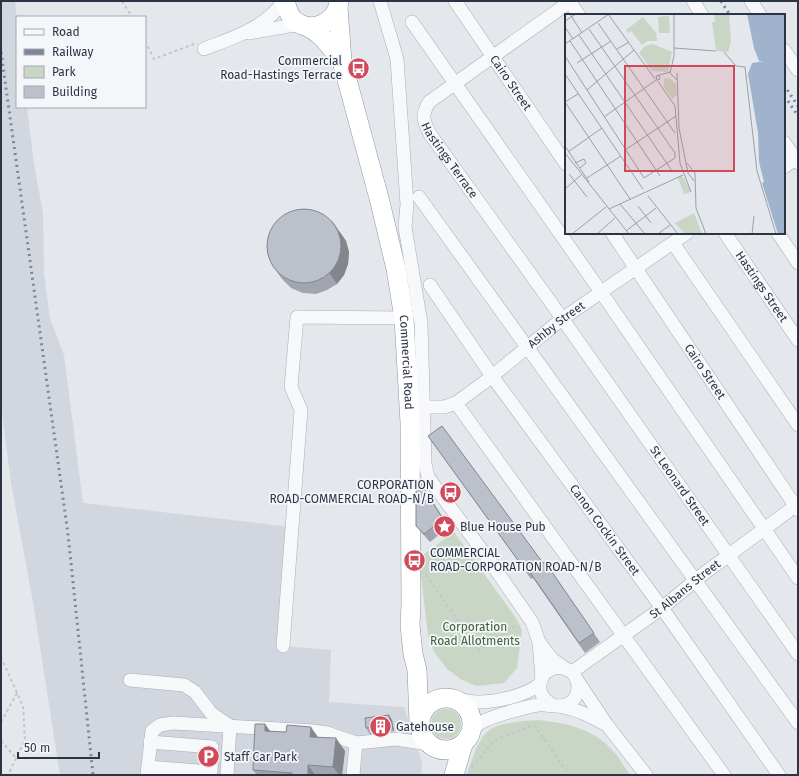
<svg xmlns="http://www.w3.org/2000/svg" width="799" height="776" font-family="'Fira Sans',sans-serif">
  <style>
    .built { fill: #d2d6de }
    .green { fill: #c9d6c5 }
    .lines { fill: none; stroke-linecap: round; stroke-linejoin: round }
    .minor-casing { stroke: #a9aeb7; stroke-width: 14 }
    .highway-casing { stroke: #8b94a3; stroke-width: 20 }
    .path { stroke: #c2c5cb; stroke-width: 2; stroke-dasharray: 3 3; stroke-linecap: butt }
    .minor { stroke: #f7f8fa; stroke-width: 13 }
    .highway { stroke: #fff; stroke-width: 19 }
    .rail { stroke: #7d8696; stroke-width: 3; stroke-dasharray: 2 4; stroke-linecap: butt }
    .wall { fill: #a1a5ae }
    .shaded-wall { fill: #83868d }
    .building { fill: #bbc0ca; stroke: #83868d }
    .labels { text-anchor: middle; stroke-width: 3.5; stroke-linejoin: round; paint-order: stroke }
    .poi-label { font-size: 12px; fill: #2b3445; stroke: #f4f6f9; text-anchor: start }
    .street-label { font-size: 12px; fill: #2b3445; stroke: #f4f6f9 }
    .park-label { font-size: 12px; fill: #3f6138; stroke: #f4f6f9 }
    .inset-road { fill: none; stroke: #9a9fa9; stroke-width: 1 }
    .view { fill: #d1495b; fill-opacity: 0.15; stroke: #d1495b; stroke-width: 2 }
    .inset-edge { fill: none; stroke: #2b3445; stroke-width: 2 }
  </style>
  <rect width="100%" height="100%" fill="#e4e7ec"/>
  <path class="built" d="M1 1H15L17 21V107H27L34 164 43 213 44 273 50 319 64 355 83 503 292 527 283 646 331 650 329 702 404 707 422 762 421 775H60L33 602 11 483 1 405Z"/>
  <g class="green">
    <path d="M454 532 516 618 522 630 517 668 504 683 476 686 462 680 447 669 434 652 428 635 419 558Z"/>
    <circle cx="446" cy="724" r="15"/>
    <path d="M538 720C565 723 593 728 612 750 619 757 624 767 630 775H467C470 764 478 740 487 732 498 722 524 721 538 720Z"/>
  </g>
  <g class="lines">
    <defs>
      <g id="minor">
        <path d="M380 1 397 59 407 204 405 227 421 323 425 464 428 477 489 560 532 622 539 642 542 678"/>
        <path id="s1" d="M455 1 566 164"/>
        <path d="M569 1 579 15"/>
        <path id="s2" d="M571 1 429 102C421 116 423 120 430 134L552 304 798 654"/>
        <path d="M693 1 702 15"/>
        <path d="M751 1 760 15"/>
        <path d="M412 22 601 292 798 578"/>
        <path d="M249 33 300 24"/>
        <path d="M204 49C230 39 268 27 283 1"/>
        <path d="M784 50 798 70"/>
        <path d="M784 142 798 163"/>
        <path d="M784 167 795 159"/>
        <path d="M419 197 798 723"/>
        <path id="s3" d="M612 233 798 510"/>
        <path id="s4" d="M725 233 798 340"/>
        <path d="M778 233 798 263"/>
        <path d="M673 243 798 425"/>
        <path id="s5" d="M430 285 492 376 662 608 779 775"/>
        <path d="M456 403 724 775"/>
        <path id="s6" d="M424 407H444L456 403 486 381 562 319 687 233"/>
        <path d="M539 642 552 659 566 669"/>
        <path d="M283 646 301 410 291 387 297 317 404 318"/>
        <path id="s7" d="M572 672 662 608 702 575 798 504"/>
        <path d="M130 680 184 685 195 692 211 713 230 726 227 775"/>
        <path d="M577 680 607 725 646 775"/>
        <path d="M456 699C463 700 470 702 478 702 497 702 525 696 540 684"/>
        <path d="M559 706C577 709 590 716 605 724"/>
        <path d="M471 732C474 728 478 724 482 722 493 716 525 707 538 705 547 704 557 708 566 705 582 699 582 675 566 669 544 660 527 692 553 705"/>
        <path d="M148 767 211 772 212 747 150 742"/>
        <path d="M147 775 152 731 160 725 173 723 313 731 327 733 356 743 396 739 429 744"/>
        <path d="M353 775 356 743"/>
      </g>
      <g id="highway">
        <path d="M285 1C287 7 288 14 293 19 309 35 336 24 339 2"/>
        <path id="s8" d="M338 8 342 61 380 202 396 269 404 318 410 423 411 605 410 625 413 654 417 670 419 723"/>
        <path d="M306 26C322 33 331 48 342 61"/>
        <circle cx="446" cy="724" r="26"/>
        <path d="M454 775 463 744"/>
      </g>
    </defs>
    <use href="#minor" class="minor-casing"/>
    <use href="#highway" class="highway-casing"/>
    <g class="path">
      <path d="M122 1 132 17"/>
      <path d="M145 41 154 59 194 44"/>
      <path d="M426 575 479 650 516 625"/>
      <path d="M1 657 23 706 25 740 8 775"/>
      <path d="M1 722 17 693"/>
      <path d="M1 741 16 758"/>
      <path d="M472 768 491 744 499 738 534 725 569 775"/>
    </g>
    <use href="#minor" class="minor"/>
    <use href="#highway" class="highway"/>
    <g class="rail">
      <path d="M721 1 730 15"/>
      <path d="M1 52 68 534 93 775"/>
      <path d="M784 85 798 106"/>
      <path d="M788 101 798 116"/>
    </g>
  </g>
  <g class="wall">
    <path d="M339 231 346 241 349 252 348 264 344 275 337 284 327 290 316 294 303 293 291 288 282 279 275 269Z"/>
    <path d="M428 436 543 563 545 562 600 642 585 653 533 578 531 579Z"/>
    <path d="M420 482 449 527 430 542 422 533 416 526Z"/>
    <path d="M392 720 394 731 370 734 366 728Z"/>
    <path d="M265 724 270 731 318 737 345 751 342 775H257L253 770Z"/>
  </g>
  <g class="shaded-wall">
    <path d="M332 221 346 241 349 252 348 264 344 275 337 284 330 274Z"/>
    <path d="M389 715 392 720 394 731 390 726Z"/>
    <path d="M265 724 274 737 265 731Z"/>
    <path d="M311 727 320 740 310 737Z"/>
    <path d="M336 738 345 751 342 775H339L333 767Z"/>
    <path d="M308 765 315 775H308Z"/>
  </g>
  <g class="building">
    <circle cx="304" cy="246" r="37"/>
    <path d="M442 426 543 563 545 562 594 633 579 643 527 568 525 570 428 436Z"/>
    <path d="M416 481 420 482 443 519 424 534 416 526Z"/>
    <path d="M389 715 390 726 366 728 365 718Z"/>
    <path d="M255 724H265V731L286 732 287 725 311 727 310 737 336 738 333 767 308 765V775H292V773L253 770Z"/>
  </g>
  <defs>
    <symbol id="bus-disc" viewBox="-11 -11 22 22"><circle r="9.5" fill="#d1495b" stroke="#f4f6f9"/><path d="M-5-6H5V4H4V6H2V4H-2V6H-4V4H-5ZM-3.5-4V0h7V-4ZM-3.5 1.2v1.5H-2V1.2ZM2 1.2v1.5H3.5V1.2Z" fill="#fff"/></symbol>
    <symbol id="sight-disc" viewBox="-11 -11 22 22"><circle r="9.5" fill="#d1495b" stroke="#f4f6f9"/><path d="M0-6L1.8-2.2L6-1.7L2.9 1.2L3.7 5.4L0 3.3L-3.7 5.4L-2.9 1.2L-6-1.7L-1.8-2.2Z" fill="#fff"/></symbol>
    <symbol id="building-disc" viewBox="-11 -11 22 22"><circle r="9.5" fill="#d1495b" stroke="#f4f6f9"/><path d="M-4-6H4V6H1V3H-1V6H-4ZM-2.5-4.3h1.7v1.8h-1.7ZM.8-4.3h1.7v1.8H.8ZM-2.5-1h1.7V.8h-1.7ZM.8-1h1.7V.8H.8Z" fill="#fff"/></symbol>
    <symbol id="parking-disc" viewBox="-11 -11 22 22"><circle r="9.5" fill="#d1495b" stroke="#f4f6f9"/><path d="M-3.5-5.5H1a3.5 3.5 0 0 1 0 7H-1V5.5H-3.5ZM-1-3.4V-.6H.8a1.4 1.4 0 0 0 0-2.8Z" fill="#fff"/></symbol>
  </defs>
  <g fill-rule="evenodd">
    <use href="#bus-disc" x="346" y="56" width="25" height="25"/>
    <use href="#bus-disc" x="438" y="480" width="25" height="25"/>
    <use href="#sight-disc" x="432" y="514" width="25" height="25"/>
    <use href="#bus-disc" x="402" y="548" width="25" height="25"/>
    <use href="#building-disc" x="368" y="714" width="25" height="25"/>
    <use href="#parking-disc" x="196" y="744" width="25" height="25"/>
  </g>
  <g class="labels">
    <g class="poi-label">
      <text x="342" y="65" text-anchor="end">Commercial<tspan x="342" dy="14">Road-Hastings Terrace</tspan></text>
      <text x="434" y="489" text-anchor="end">CORPORATION<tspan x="434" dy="14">ROAD-COMMERCIAL ROAD-N/B</tspan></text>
      <text x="460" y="531">Blue House Pub</text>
      <text x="430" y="557">COMMERCIAL<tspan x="430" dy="14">ROAD-CORPORATION ROAD-N/B</tspan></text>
      <text x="396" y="731">Gatehouse</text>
      <text x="224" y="761">Staff Car Park</text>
    </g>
    <g class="street-label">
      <text dy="4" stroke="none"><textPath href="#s1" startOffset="99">Cairo Street</textPath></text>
      <text dy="4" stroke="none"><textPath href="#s2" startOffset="241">Hastings Terrace</textPath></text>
      <text dy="4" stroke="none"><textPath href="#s4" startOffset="65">Hastings Street</textPath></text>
      <text dy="4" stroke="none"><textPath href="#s6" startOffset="160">Ashby Street</textPath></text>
      <text dy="4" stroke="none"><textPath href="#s8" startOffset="362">Commercial Road</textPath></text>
      <text dy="4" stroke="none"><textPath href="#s3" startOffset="167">Cairo Street</textPath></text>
      <text dy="4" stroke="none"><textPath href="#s2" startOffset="640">St Leonard Street</textPath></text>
      <text dy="4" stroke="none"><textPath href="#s5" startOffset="301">Canon Cockin Street</textPath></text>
      <text dy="4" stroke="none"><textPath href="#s7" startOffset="140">St Albans Street</textPath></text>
    </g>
    <g class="park-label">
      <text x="475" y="631">Corporation<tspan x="475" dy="14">Road Allotments</tspan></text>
    </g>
  </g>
  <g transform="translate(565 14)">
    <rect width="220" height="220" fill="#e4e7ec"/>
    <path d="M149 0H164L166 27 163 38 151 37 147 8H150ZM104 2 105 19H94L93 3ZM78 3 91 19 92 25V27H83L77 31 66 17 63 19 61 16ZM88 30 107 38 103 58 87 57 74 39 80 32ZM100 64 106 65 111 71 112 81 107 85 98 72ZM116 162 119 164 126 178 119 180 113 164ZM129 199 137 220H120L110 209Z" fill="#c9d6c5"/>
    <path d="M182 0H220V220H213L197 169 199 168 194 148 193 119 183 60 187 49 199 47H194L189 34Z" fill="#9fb4cc"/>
    <path class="inset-road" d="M5 0 17 19M43 0 90 65M109 0V42L105 59 112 66M0 7 11 0M33 9 110 119M0 13 8 25M14 21 107 157M5 27 95 162M0 30 44 0M109 34 151 37M52 35 64 28M159 38 171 52 180 53 192 157 211 220M0 42 79 164 110 144V139L24 15M12 49 46 27M112 59 114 114 123 159 129 167M0 60 78 175M94 61 95 65 92 66 91 62 105 58M92 66 110 92 115 149 126 178M22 76 69 36M0 88 65 185M0 88 13 80M39 103 91 66M0 132 24 168M60 136 111 102M3 138 37 114M0 139 64 220M10 149 19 145 21 149 15 154M122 149 130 159M130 159 131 194 141 220M4 160 22 183M22 164 56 142M0 175 16 161M83 182 113 220M55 190 80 220M73 192 86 209M44 195 118 161M61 217 91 194M7 220 41 193M32 220 50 204M93 220 105 211M187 220 189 202"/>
    <path class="view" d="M60 52H169V157H60Z"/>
    <rect width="220" height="220" class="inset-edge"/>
  </g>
  <rect width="799" height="776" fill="none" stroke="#2b3445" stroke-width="4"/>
  <rect x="16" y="16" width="130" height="92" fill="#f4f6f9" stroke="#a4a8b1"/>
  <rect x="24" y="29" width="20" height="6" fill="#f7f8fa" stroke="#a4a8b1"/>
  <text x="52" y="36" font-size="12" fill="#2b3445">Road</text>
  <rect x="24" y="49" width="20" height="6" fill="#7d8696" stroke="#a4a8b1"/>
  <text x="52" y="56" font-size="12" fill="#2b3445">Railway</text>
  <rect x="24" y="66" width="20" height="12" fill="#c9d6c5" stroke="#a4a8b1"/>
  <text x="52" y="76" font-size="12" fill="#2b3445">Park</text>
  <rect x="24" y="86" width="20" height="12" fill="#bbc0ca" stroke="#a4a8b1"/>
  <text x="52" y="96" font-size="12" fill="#2b3445">Building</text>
  <path d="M18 752v6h81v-6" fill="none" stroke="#2b3445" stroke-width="2"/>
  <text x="24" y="752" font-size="12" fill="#2b3445" stroke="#f4f6f9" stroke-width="3" paint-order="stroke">50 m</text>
</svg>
